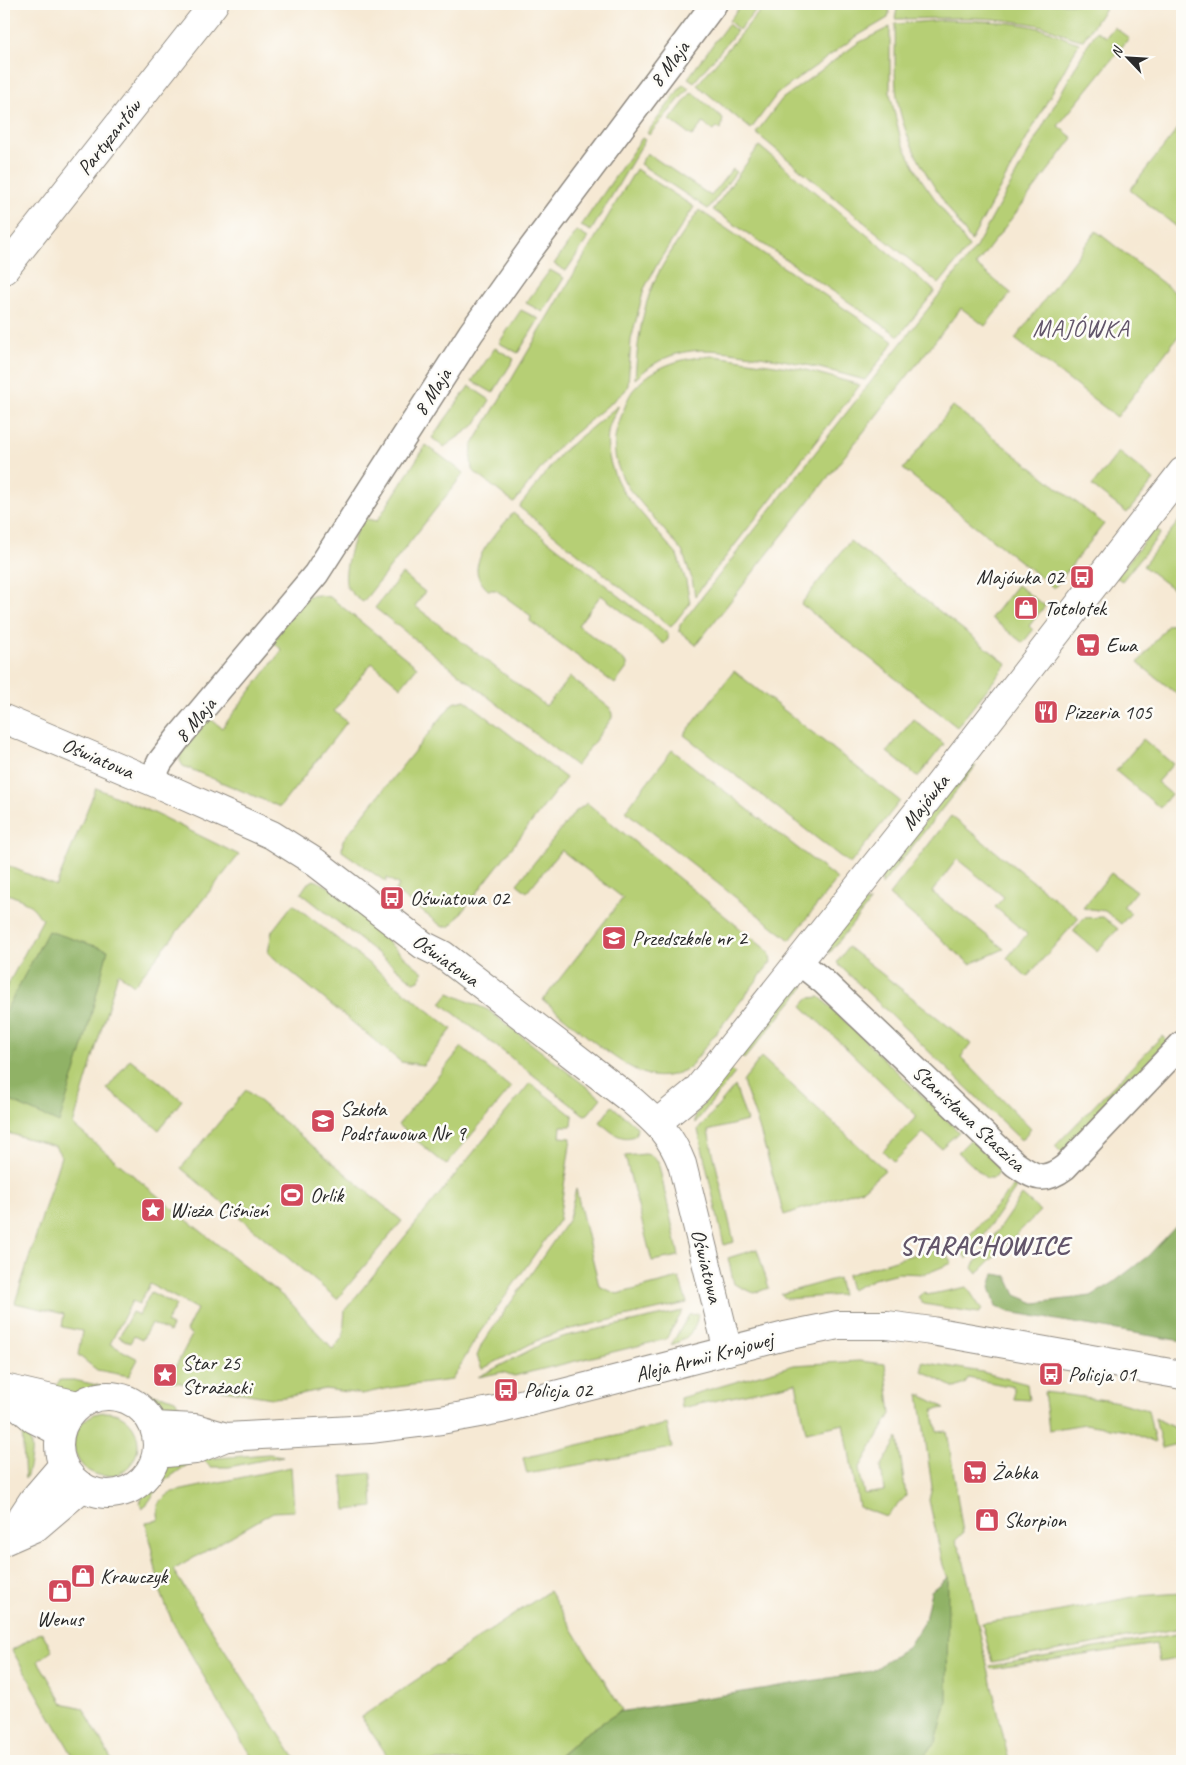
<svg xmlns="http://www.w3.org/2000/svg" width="1186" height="1765" font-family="Caveat,sans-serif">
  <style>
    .green { fill: #b6cf75; stroke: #707d50 }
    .forest { fill: #90b266; stroke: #5e6e48 }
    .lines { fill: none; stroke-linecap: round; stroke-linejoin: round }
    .minor-casing { stroke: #908a80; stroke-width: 28 }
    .tertiary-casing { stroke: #908a80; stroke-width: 30 }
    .minor { stroke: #fff; stroke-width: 25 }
    .tertiary { stroke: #fff; stroke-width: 28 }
    .labels { text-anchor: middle; stroke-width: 5; stroke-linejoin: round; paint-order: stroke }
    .street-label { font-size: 21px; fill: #2b2b2b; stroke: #fdfcf7 }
    .poi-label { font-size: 21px; fill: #2b2b2b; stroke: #fdfcf7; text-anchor: start }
    .quarter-label { font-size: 24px; letter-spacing: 1px; fill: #62556a; stroke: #fdfcf7 }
    .district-label { font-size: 26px; font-weight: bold; letter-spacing: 1px; fill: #62556a; stroke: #fdfcf7 }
  </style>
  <rect width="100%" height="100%" fill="#fdfcf7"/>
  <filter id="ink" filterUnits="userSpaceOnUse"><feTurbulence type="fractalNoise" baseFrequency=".02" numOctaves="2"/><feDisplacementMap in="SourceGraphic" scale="10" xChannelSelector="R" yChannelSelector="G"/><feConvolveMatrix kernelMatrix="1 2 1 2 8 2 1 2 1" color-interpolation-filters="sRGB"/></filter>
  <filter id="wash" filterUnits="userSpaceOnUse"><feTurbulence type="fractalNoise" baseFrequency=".0096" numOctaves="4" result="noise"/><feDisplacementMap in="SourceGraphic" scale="20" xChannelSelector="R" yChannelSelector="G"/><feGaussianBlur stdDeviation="1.12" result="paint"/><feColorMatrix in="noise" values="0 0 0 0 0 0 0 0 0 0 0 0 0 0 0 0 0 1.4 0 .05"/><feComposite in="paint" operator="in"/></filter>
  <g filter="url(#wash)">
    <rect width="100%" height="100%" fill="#f6e9d4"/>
    <g class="green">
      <path d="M742 4H761L739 30 729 21Z"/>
      <path d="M766 4H891L888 18 854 38 777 94 751 129 697 85Z"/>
      <path d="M898 4H1108L1083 40C1068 38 1056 30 1042 26 1035 24 1027 23 1019 22 978 15 937 19 895 19Z"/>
      <path d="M943 20C976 21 1011 20 1043 29 1056 33 1067 40 1079 43L971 241C939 194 902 147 896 89 894 68 896 45 895 24Z"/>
      <path d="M728 24 737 31 694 82 688 78Z"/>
      <path d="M890 27V94L901 140 921 179 969 247 939 284 756 133 782 99 858 43Z"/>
      <path d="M1114 27 1129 38 1058 126 1073 138 976 265 1011 293 985 326 961 308 696 645 679 631 680 625 975 249 1088 44 1097 31 1106 37Z"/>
      <path d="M683 84 689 88 649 135 647 133Z"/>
      <path d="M692 92 723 118 721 130 717 127 714 131 703 123 692 136 670 120Z"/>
      <path d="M1180 126 1182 128V231L1130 190Z"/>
      <path d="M642 138 645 140 591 231 581 226Z"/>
      <path d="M759 146 935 291 899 336 713 210Z"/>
      <path d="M647 153 711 196 732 169 736 172 708 209 640 164Z"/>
      <path d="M636 169 694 207 659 261 644 289 631 340 628 385 625 391 557 448 514 503 472 470 471 459 472 446Z"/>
      <path d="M699 210 894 342 865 380C825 369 786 359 745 354 722 351 700 347 677 354 661 358 647 368 635 379 637 348 640 322 650 292 660 264 683 235 699 210Z"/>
      <path d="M577 231 588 238 566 271 554 264Z"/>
      <path d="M1096 231 1182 298V331L1117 417 1015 339Z"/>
      <path d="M550 270 564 278 543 312 526 303Z"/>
      <path d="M521 310 539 319 518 353 499 343Z"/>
      <path d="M495 348 514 359 493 393 472 381Z"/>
      <path d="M715 356 802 369 860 385 695 596 692 579 682 551 629 489C612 462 610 442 623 412 626 404 629 394 635 388 656 364 685 357 715 356Z"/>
      <path d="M469 386 490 400 475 425 444 447 432 438Z"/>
      <path d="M619 405C616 412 611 420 609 427 604 450 612 474 624 493L677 555 686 581 690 603 671 627 519 507 562 452Z"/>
      <path d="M953 406 1104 524 1054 588 903 469Z"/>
      <path d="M426 445 464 473 363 602C357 598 350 593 347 586 341 572 356 532 361 518L377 521Z"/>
      <path d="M1119 452 1154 480 1127 513 1092 486Z"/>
      <path d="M513 513 668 634V639L664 644 601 595 578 625 627 663V668L615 684 530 621 531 616 496 590H488C483 585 477 578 477 570 477 551 502 527 513 513Z"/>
      <path d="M1182 517V569L1175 578 1182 584V596L1143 566Z"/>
      <path d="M1155 528 1161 533 1122 581 1116 577Z"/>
      <path d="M850 541 1007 664 957 727 801 604Z"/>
      <path d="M402 574 425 592 415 606 546 706 570 677 610 708 612 714V718L576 766 375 608Z"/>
      <path d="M1017 585 1045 606 1029 626 1033 630 1023 643 991 618Z"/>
      <path d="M319 595 330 597 417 667 401 687 372 663 334 711 347 722 280 807 183 766 180 761V755L209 718 222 728 282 650 271 640 308 596Z"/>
      <path d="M1182 623V698L1138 663 1168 625Z"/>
      <path d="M734 671 900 801 850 864 684 735Z"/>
      <path d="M465 700 566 778 451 926 443 927 395 891 399 885 387 878 386 882 342 851 343 840 453 703Z"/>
      <path d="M913 719 944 744 918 777 887 752Z"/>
      <path d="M1143 739 1173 764 1157 782 1171 794 1160 808 1116 771Z"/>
      <path d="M672 750 837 879 790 940 625 811Z"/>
      <path d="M968 766H976L881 886 882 876Z"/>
      <path d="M96 788 156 814 239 855 134 985 118 973 73 1125 178 1213 290 1302 333 1350 343 1336 345 1310 530 1083 573 1116 572 1126H561L560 1137 571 1138 559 1220 478 1335 452 1380 389 1388 362 1394 325 1389 286 1397 272 1398 168 1381 192 1335 186 1331 197 1309 150 1284 139 1304 132 1301 110 1344 138 1359 129 1376 97 1370 78 1355 82 1331 62 1327 64 1314 15 1303 61 1156 55 1146 4 1132V992L43 919C38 916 38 913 34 909 27 901 14 896 4 893V864L56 886Z"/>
      <path d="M587 803 769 952 771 962 689 1068C676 1075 662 1079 648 1075 616 1065 570 1021 543 1000L623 898 561 850 527 892 517 884 575 812Z"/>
      <path d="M951 816 1079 918 1027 977 1007 958 1027 934 995 907 1004 897 957 859 932 892 1004 949 970 964 889 895Z"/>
      <path d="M1111 873 1136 891 1123 907 1131 913 1121 924 1105 911 1083 908Z"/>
      <path d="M314 880C345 890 370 926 393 947 403 956 413 964 423 972L419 980 414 982 301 893 307 884Z"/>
      <path d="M870 902 829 954 830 943 860 903Z"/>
      <path d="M293 904 452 1029 423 1065 401 1062 268 953 272 931Z"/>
      <path d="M1103 917 1118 929 1097 951 1073 931 1084 918Z"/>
      <path d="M848 947 971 1044 961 1057 1031 1129 1021 1140 837 963Z"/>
      <path d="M805 986 744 1059 741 1056 796 987Z"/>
      <path d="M449 993 488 1010 601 1098 588 1114 585 1115 583 1114 441 1003Z"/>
      <path d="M820 997 959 1132 941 1148 923 1133 894 1162 883 1151 917 1116 802 1006 809 998Z"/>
      <path d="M1162 1036 1170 1044 1062 1153 1055 1146Z"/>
      <path d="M462 1047 511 1088 446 1165 398 1125Z"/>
      <path d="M761 1057 885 1170 863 1189 784 1215 759 1127 743 1082Z"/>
      <path d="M130 1059 182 1100 159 1130 107 1089Z"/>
      <path d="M730 1070 735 1073 695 1123V1115Z"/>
      <path d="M735 1086 747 1121 708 1131 734 1242 724 1245 698 1130Z"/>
      <path d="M246 1090 402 1221 337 1299 181 1168Z"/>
      <path d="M612 1106 637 1127 636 1135C622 1143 610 1131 600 1122Z"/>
      <path d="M970 1140 977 1143 1003 1167 994 1178H986L958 1152Z"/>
      <path d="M645 1154 651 1155 658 1161 679 1256 652 1261 625 1156Z"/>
      <path d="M1014 1186 1016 1188 967 1259 958 1248Z"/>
      <path d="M576 1189 599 1286 617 1294 679 1278 687 1303 566 1330 542 1338 482 1369 477 1356 482 1344 569 1219Z"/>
      <path d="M1022 1195 1040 1211 977 1274 972 1268Z"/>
      <path d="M941 1246 952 1263 925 1274 898 1273 874 1279 851 1290 847 1275Z"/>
      <path d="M757 1249 769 1288 754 1293 734 1284 728 1258Z"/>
      <path d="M838 1278 842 1295 786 1299 781 1294Z"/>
      <path d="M967 1287 982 1310 978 1313 924 1304 918 1297 924 1292 927 1295Z"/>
      <path d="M151 1292 176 1305 166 1323 172 1326 169 1332 151 1323 142 1340 134 1336 130 1343 119 1337 132 1312 139 1315Z"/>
      <path d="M683 1311 666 1339 514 1376 503 1372 478 1377 542 1344 566 1336Z"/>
      <path d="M698 1314C696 1330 687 1340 671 1345L689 1315Z"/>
      <path d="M859 1361 885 1364 891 1414 859 1469 864 1494 884 1491 881 1467 898 1438 906 1496 886 1517 859 1507 844 1424 806 1432 796 1383 681 1408 680 1398 794 1365Z"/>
      <path d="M922 1362 982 1372 1027 1384 1029 1400 1014 1399V1387L968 1378 965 1384 955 1388 922 1371Z"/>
      <path d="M60 1380H74L106 1387 90 1389 75 1394 52 1391Z"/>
      <path d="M127 1391 164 1396 175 1400 186 1412V1415H162Z"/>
      <path d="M1044 1392 1114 1401 1148 1410 1155 1443 1128 1431 1085 1424 1049 1430Z"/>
      <path d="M919 1394 945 1408 933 1410 937 1432 947 1431 963 1533 955 1541 962 1554 1009 1761H919L936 1742 948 1578 943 1565 929 1500 932 1487Z"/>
      <circle cx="106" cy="1444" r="32"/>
      <path d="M1155 1418 1179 1430 1182 1433V1443L1162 1448Z"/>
      <path d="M667 1424 672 1448 527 1474 523 1458Z"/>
      <path d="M22 1430C37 1440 30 1461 27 1476L25 1479Z"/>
      <path d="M269 1454 283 1456 229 1467H210L203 1459Z"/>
      <path d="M191 1462 163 1482 147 1504 142 1508 140 1503C152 1472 157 1468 191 1462Z"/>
      <path d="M291 1467 294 1511 273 1512 173 1570 296 1760V1761H261L251 1756 234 1729 172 1621 160 1590 146 1522 159 1520C156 1504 159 1500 173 1492Z"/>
      <path d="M371 1473 373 1507 346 1510 342 1476Z"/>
      <path d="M549 1591 622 1710 582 1736 553 1761H391L361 1717Z"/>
      <path d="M1182 1593V1628L992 1662 982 1623 1046 1614 1138 1596Z"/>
      <path d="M42 1632 52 1651 38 1661 63 1703 83 1708 112 1761H76L12 1650Z"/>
      <path d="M1182 1633V1658L1159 1662 1156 1644 991 1669 990 1666Z"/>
    </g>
    <g class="forest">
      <path d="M48 931 108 950 83 1046 59 1123 4 1098V1014Z"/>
      <path d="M1182 1220V1341L1009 1312 996 1306 990 1287 994 1274 1007 1276 1016 1295 1035 1303 1091 1296 1113 1283 1148 1256Z"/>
      <path d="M948 1577 947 1702 936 1742 919 1761H554L582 1736 619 1712 872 1671 908 1647 925 1620 931 1591Z"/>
    </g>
  </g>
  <g filter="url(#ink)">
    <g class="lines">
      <defs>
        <g id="minor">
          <path d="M151 781 160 762 179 737 316 574 471 333 530 250 714 4"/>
          <path d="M799 962 824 982 1015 1164C1035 1178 1044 1183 1065 1167L1182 1044"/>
        </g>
        <g id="tertiary">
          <path d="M4 270 214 4"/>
          <path d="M4 719 151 781 272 835 315 862 423 945 443 955 631 1100C656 1122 670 1133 682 1164L728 1351"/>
          <path d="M657 1123 697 1090 923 805 1182 472"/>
          <path d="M4 1388 78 1405"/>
          <path d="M4 1394 34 1419 60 1432"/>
          <circle cx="108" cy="1445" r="49"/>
          <path d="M154 1426 195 1428 226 1437 370 1429 441 1420 501 1409 785 1336 838 1325H887L932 1331 1182 1375"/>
          <path d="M157 1454 195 1450 226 1437"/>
          <path d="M8 1538 33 1500 63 1465"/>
          <path d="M4 1541 36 1527 83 1487"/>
        </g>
      </defs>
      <use href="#minor" class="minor-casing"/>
      <use href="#tertiary" class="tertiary-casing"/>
      <use href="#minor" class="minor"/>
      <use href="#tertiary" class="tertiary"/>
    </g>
  </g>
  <defs>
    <symbol id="bus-square" viewBox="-11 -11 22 22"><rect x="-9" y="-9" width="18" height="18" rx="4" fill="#d1495b" stroke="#fdfcf7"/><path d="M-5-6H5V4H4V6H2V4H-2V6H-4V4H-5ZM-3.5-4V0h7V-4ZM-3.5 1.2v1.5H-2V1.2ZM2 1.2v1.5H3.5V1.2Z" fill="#fff"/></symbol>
    <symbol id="shop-square" viewBox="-11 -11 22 22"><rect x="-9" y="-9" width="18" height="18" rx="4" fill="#d1495b" stroke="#fdfcf7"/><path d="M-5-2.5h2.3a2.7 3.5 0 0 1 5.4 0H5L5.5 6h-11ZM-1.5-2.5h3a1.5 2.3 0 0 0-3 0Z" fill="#fff"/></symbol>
    <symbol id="supermarket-square" viewBox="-11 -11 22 22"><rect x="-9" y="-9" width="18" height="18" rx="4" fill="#d1495b" stroke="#fdfcf7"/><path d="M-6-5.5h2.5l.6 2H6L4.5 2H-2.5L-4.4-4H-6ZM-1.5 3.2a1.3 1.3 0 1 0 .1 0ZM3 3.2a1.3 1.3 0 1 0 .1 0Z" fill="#fff"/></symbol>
    <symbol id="restaurant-square" viewBox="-11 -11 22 22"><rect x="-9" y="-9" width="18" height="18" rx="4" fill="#d1495b" stroke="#fdfcf7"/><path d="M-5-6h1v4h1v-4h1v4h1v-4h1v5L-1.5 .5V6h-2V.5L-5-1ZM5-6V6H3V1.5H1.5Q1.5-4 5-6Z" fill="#fff"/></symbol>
    <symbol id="school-square" viewBox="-11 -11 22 22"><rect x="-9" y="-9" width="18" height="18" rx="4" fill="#d1495b" stroke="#fdfcf7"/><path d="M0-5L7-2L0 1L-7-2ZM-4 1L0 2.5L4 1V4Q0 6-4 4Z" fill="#fff"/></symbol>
    <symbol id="stadium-square" viewBox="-11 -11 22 22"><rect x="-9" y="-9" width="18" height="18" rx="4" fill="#d1495b" stroke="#fdfcf7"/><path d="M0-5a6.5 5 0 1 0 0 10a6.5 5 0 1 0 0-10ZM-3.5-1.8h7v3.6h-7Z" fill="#fff"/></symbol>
    <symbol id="sight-square" viewBox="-11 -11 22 22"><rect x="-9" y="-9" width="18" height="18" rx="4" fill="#d1495b" stroke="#fdfcf7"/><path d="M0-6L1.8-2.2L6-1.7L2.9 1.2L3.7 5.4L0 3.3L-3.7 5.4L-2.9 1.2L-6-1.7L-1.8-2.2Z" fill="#fff"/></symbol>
  </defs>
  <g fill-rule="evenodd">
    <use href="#bus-square" x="1068" y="563" width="28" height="28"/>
    <use href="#shop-square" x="1012" y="594" width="28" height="28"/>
    <use href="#supermarket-square" x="1074" y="631" width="28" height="28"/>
    <use href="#restaurant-square" x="1032" y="698" width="28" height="28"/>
    <use href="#bus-square" x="378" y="884" width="28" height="28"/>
    <use href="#school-square" x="600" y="924" width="28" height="28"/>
    <use href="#school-square" x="309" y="1107" width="28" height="28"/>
    <use href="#stadium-square" x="278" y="1181" width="28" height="28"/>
    <use href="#sight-square" x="139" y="1196" width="28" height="28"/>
    <use href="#bus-square" x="1037" y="1360" width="28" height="28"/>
    <use href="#sight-square" x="151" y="1361" width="28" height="28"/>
    <use href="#bus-square" x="492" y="1376" width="28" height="28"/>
    <use href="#supermarket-square" x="961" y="1458" width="28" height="28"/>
    <use href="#shop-square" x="973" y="1506" width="28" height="28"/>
    <use href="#shop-square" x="69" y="1562" width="28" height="28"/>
    <use href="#shop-square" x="46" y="1577" width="28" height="28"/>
  </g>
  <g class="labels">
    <g class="street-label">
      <text transform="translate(669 64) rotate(-53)" y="7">8 Maja</text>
      <text transform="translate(109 137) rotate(-52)" y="7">Partyzantów</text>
      <text transform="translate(432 392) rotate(-57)" y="7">8 Maja</text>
      <text transform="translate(195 720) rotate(-50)" y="7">8 Maja</text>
      <text transform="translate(98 758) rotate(23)" y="7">Oświatowa</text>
      <text transform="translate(925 802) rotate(-52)" y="7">Majówka</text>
      <text transform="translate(446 960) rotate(35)" y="7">Oświatowa</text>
      <text transform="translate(969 1118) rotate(43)" y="7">Stanisława Staszica</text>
      <text transform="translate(707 1266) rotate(76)" y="7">Oświatowa</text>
      <text transform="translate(704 1357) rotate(-15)" y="7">Aleja Armii Krajowej</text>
    </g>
    <g class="poi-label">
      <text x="1064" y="584" text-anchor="end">Majówka 02</text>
      <text x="1044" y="615">Totolotek</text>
      <text x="1106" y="652">Ewa</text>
      <text x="1064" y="719">Pizzeria 105</text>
      <text x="410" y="905">Oświatowa 02</text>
      <text x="632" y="945">Przedszkole nr 2</text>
      <text x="340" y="1116">Szkoła<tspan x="340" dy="24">Podstawowa Nr 9</tspan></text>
      <text x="310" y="1202">Orlik</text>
      <text x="170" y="1217">Wieża Ciśnień</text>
      <text x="182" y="1370">Star 25<tspan x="182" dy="24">Strażacki</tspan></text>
      <text x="1068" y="1381">Policja 01</text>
      <text x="524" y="1397">Policja 02</text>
      <text x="992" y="1479">Żabka</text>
      <text x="1004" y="1527">Skorpion</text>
      <text x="100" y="1583">Krawczyk</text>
      <text x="60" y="1626" text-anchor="middle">Wenus</text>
    </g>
    <g class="quarter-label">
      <text x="1081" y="336">MAJÓWKA</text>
    </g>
    <g class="district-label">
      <text x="985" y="1254">STARACHOWICE</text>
    </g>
  </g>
  <rect width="1186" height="1765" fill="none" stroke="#fdfcf7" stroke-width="20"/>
  <g transform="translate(1128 58) rotate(295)" stroke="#fdfcf7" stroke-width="4" paint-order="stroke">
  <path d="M0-4L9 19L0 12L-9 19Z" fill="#2b2b2b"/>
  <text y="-8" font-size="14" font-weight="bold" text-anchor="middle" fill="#2b2b2b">N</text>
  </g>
</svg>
